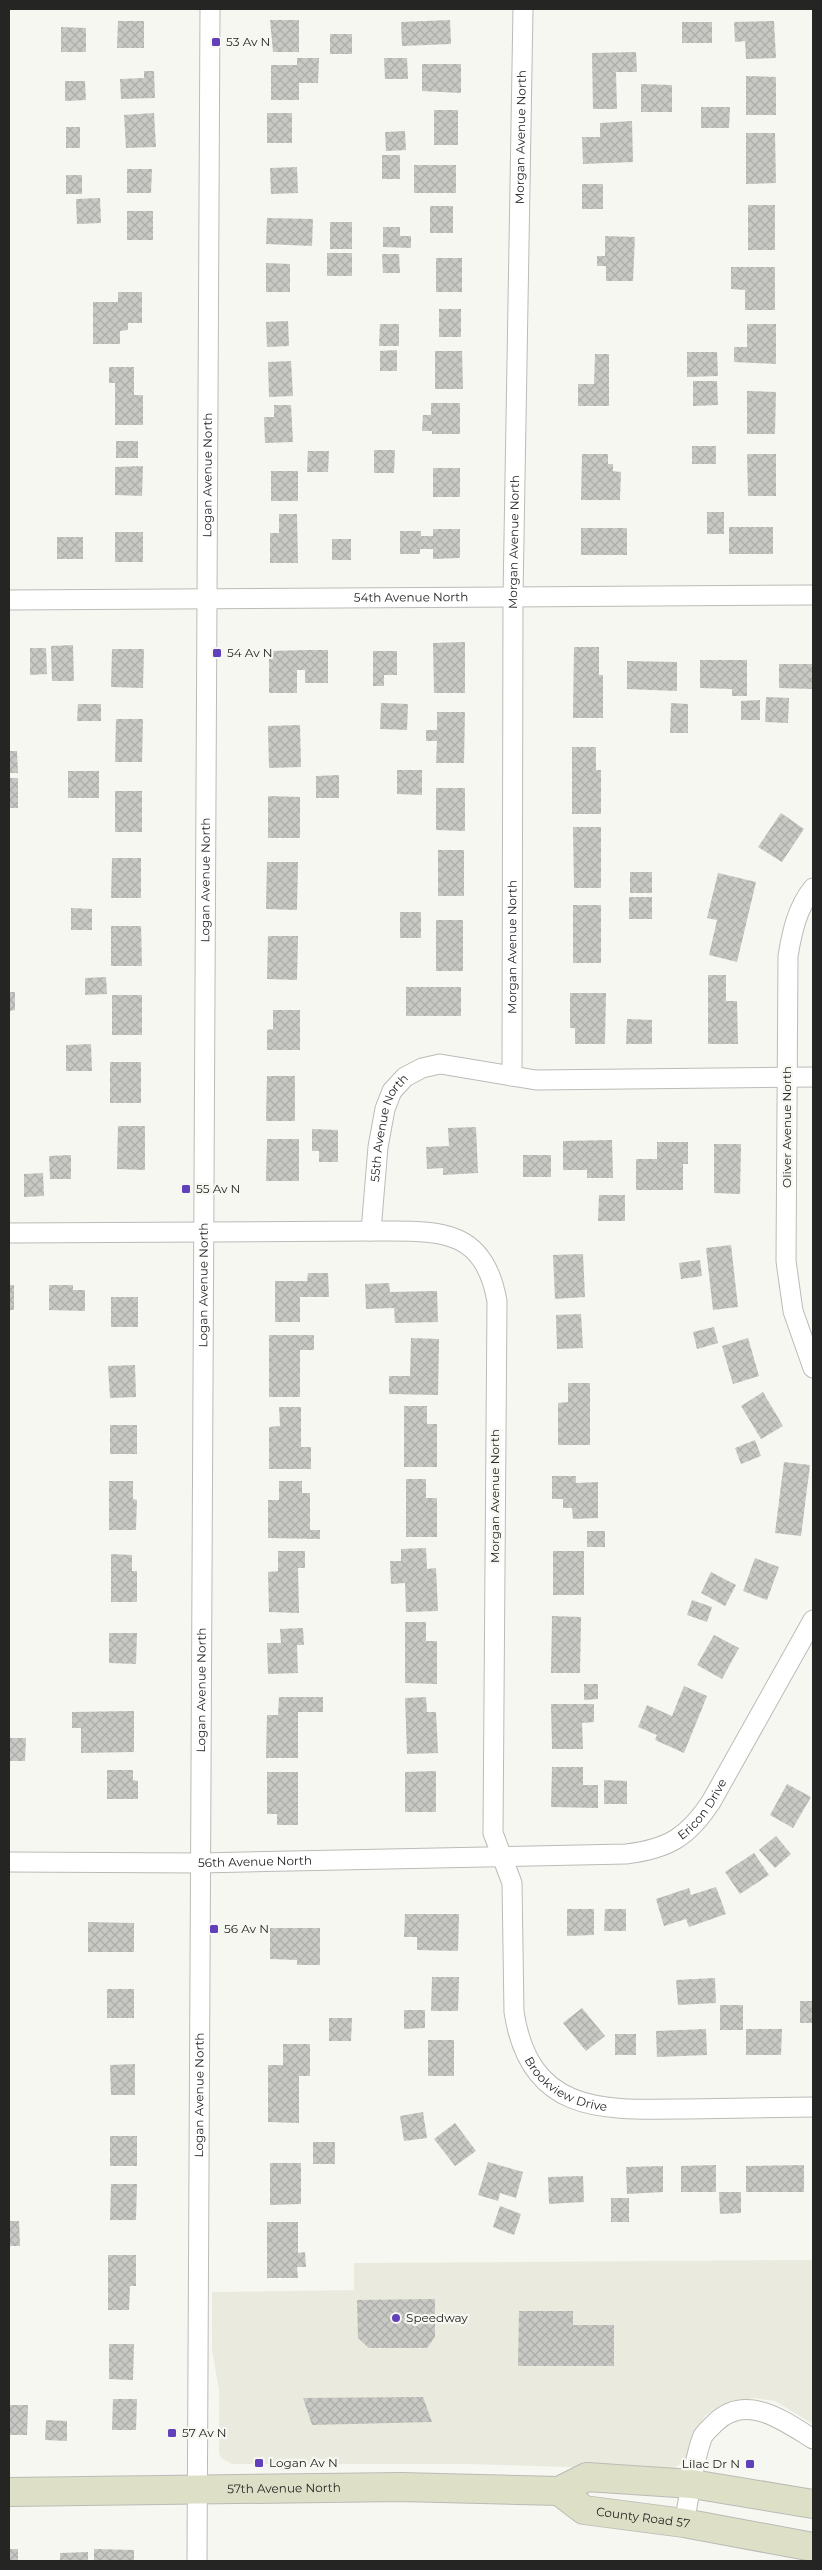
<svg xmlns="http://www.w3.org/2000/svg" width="822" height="2570" font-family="Montserrat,sans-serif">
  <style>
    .built { fill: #eaebde }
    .building { fill: url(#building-cross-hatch) }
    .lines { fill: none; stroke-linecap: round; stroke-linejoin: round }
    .street-casing { stroke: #bbbbb7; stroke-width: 21 }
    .secondary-casing { stroke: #bbbbb7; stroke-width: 30 }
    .street { stroke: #fff; stroke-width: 19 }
    .secondary { stroke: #dedfc7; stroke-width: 28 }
    .poi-dot { fill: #6140b9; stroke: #f6f7f1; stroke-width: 2 }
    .labels { text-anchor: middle; stroke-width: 4.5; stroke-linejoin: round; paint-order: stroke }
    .poi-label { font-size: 12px; fill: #252524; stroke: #f6f7f1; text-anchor: start }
    .street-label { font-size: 12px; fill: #252524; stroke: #f6f7f1 }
  </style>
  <defs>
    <pattern id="building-cross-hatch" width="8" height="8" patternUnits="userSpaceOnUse" patternTransform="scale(1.25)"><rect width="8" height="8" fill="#c8c9c4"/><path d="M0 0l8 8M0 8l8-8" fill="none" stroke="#acaca8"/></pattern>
  </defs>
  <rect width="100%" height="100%" fill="#f6f7f1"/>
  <path class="built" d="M813 2260V2424L775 2401 754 2398 721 2405 705 2416 695 2433 690 2457 672 2470 465 2464H232L221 2458 219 2453V2390L212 2350V2292L354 2290V2263Z"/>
  <g class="building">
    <path d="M270 20H299V52H273Z"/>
    <path d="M450 20 451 44 402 46 401 22Z"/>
    <path d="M118 21H144V48H117Z"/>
    <path d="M774 21 776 58 746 59 745 41 735 42 734 22Z"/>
    <rect x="682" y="22" width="30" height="21"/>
    <path d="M61 27 86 28V52H61Z"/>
    <rect x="330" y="34" width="22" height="20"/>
    <path d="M636 52 637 72H616L617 109H593L592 53Z"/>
    <path d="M297 58H319L318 83H299V100H271V65H297Z"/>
    <path d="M384 58H407L408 79H385Z"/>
    <path d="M422 64H461V93L422 91Z"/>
    <path d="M144 71H154L155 98 121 99 120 79 144 78Z"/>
    <path d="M746 76 776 77V115H746Z"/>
    <path d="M65 81H85L86 100 65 101Z"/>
    <path d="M641 84 672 85V112H641Z"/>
    <path d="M701 107H730L729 128H701Z"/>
    <rect x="434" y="110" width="24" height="35"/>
    <path d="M154 113 156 147 126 148 124 115Z"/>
    <rect x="267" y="113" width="25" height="30"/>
    <path d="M632 121 633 162 583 164 582 137H600V123Z"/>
    <rect x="66" y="127" width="14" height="21"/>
    <path d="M405 131 406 150 386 151 385 132Z"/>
    <path d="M746 133H775L776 183 746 184Z"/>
    <rect x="382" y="155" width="18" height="24"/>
    <rect x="414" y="165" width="42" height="28"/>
    <path d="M297 167 298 193 271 194 270 168Z"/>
    <path d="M127 169H152L151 193H127Z"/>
    <rect x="66" y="175" width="16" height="19"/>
    <rect x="582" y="184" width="21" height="25"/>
    <path d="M100 198 101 223 77 224 76 199Z"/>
    <rect x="748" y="205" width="27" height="45"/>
    <rect x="430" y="206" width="23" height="27"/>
    <rect x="127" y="211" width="26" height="29"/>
    <path d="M267 218 313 219 312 246 266 244Z"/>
    <rect x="330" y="222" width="22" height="27"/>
    <path d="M383 227H400V236H411V248L383 247Z"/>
    <path d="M605 236 635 237 633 281H606V266H597V256H605Z"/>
    <rect x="327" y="253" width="25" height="23"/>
    <path d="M382 254H399L400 273H383Z"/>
    <rect x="436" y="258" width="26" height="34"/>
    <path d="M266 263 290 264V292H266Z"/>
    <path d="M731 267H775V310H745V290L731 289Z"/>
    <path d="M118 292H142V323H128V330L120 331V344H93V302H118Z"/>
    <rect x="439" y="309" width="22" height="28"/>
    <path d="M288 321 289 346 267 347 266 322Z"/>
    <path d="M380 324H399V346H379Z"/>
    <path d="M747 324H776V364L734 362V347H747Z"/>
    <path d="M397 350V371H380V351Z"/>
    <path d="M435 351H462L463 389H435Z"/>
    <path d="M687 352H717L718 376 687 377Z"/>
    <path d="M595 354H609V406H578V384H594Z"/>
    <path d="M291 361 293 396 269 397 268 362Z"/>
    <path d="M109 367H134V395H143V425H115V383H109Z"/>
    <path d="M693 381H717L718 405 693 406Z"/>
    <path d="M747 391 776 392 775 434H747Z"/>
    <path d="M431 403H460V434H432V431H422L423 415H431Z"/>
    <path d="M274 405H291L293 442 265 443 264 417H274Z"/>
    <rect x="116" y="441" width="22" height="17"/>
    <rect x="692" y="446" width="24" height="18"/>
    <path d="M374 450H395L394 473H374Z"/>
    <path d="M308 451H329L328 472H307Z"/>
    <path d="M582 454H608V464H613V471L621 472 620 500H581Z"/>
    <path d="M747 454H776V496H748Z"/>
    <path d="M143 466 142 496 115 495V467Z"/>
    <rect x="433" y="468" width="27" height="29"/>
    <rect x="271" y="471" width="27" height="30"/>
    <rect x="707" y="512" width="17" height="22"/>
    <path d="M279 514H297L298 563H270V533H279Z"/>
    <rect x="729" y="527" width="44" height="27"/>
    <rect x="581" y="528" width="46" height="27"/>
    <path d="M433 529H460V558L433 559V549H420V554H400V531H421V536H433Z"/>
    <rect x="115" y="532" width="28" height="30"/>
    <rect x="57" y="537" width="26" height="22"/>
    <rect x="332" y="539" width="19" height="21"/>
    <path d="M465 642V693H434L433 643Z"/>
    <path d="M73 645 74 681H52L51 646Z"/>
    <path d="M574 647H599V675H603V718H573Z"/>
    <path d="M30 648H46L47 674 30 675Z"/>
    <path d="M112 649H144L143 688 111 687Z"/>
    <path d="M306 650H328V683H305V670H297V693H269V651Z"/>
    <path d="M373 651H397V675H384V686H373Z"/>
    <path d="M700 660H747V696H732V689L700 688Z"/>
    <path d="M627 661 677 662V691L627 689Z"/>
    <path d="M779 664H813V689L779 688Z"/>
    <path d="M766 697 789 698 788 723 765 722Z"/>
    <path d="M760 700V720H741V701Z"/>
    <path d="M381 703 408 704 407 730 380 729Z"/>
    <path d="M671 703 688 704V733H670Z"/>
    <path d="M78 704H101V721H77Z"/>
    <path d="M437 712H465L464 763H436L437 741H426V730H437Z"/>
    <path d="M116 719H143L142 762H115Z"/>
    <path d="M300 725 301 767 269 768 268 726Z"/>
    <path d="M572 747H596V770H601V814H572Z"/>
    <path d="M9 751H17L18 773H9Z"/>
    <path d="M397 770H422V795L397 794Z"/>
    <rect x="68" y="771" width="31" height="27"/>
    <path d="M339 775V798H316V776Z"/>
    <rect x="9" y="778" width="9" height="30"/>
    <path d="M436 788H465V831L436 830Z"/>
    <rect x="115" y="791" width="27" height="41"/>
    <path d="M268 796 300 797V838H268Z"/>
    <path d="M781 813 804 829 782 862 758 847Z"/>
    <path d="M573 827H601V888H574Z"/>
    <rect x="438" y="850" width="26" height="46"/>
    <path d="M112 858H141V898H111Z"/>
    <path d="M267 862H298L297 910 266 909Z"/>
    <rect x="630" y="872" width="22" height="21"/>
    <path d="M718 873 756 882 737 962 709 955 717 920 707 918Z"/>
    <rect x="629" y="897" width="23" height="22"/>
    <rect x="573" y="905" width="28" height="58"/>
    <path d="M71 908 92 909V930H71Z"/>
    <rect x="400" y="912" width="21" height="26"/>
    <rect x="436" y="920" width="27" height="51"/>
    <path d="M111 926H141L142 966H111Z"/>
    <path d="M268 936H298L297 980 267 979Z"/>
    <path d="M708 975H726V1001H737L738 1044H708Z"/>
    <path d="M106 977 107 994 85 995V978Z"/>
    <rect x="406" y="987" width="55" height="29"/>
    <path d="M9 992H15V1010L9 1011Z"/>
    <path d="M570 993H606L605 1044H575V1028H570Z"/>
    <rect x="112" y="995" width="30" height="40"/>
    <path d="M273 1010H300V1050H267V1030L273 1029Z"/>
    <path d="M627 1019 652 1020V1044H626Z"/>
    <path d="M91 1044 92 1071H66V1045Z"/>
    <rect x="110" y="1062" width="31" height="41"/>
    <path d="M267 1076H295V1121H266Z"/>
    <path d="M118 1126H145V1170L117 1169Z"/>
    <path d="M476 1127 478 1173 443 1175V1168L427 1169 426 1147 449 1146 448 1128Z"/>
    <path d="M312 1129 338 1130V1162H319V1151H312Z"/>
    <path d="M267 1139H299V1181H266Z"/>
    <path d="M612 1140 613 1178H587V1170H563V1141Z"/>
    <path d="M657 1142H688V1164H683V1190H636V1159H657Z"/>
    <path d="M714 1144H741L740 1194 714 1193Z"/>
    <path d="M71 1155V1179H50L49 1156Z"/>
    <rect x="523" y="1155" width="28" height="22"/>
    <path d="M43 1173 44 1196 24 1197V1174Z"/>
    <path d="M599 1195H625V1221H598Z"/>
    <path d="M731 1245 738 1307 713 1310 706 1248Z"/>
    <path d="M583 1254 585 1297 555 1299 553 1255Z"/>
    <path d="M700 1260 702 1276 681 1279 679 1263Z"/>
    <path d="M308 1273H328L329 1297H300V1322H275V1281H307Z"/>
    <path d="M389 1283 390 1292 437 1291 438 1322 395 1323 394 1308 366 1309 365 1284Z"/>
    <rect x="9" y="1285" width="5" height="25"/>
    <path d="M49 1285H73V1290H85V1311L49 1310Z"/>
    <rect x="111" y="1297" width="27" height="30"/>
    <path d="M581 1314 583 1348 557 1349 556 1315Z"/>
    <path d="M714 1327 718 1343 697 1349 693 1332Z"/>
    <path d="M269 1335H314V1350H300V1397H269Z"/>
    <path d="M411 1338 439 1339 438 1395 389 1394V1376H410Z"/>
    <path d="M748 1338 759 1376 733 1384 722 1346Z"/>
    <path d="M135 1365 136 1397 110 1398 108 1366Z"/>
    <path d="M568 1383H590V1445H558V1403L568 1402Z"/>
    <path d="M763 1392 783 1426 761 1439 741 1406Z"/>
    <path d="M404 1406H427V1424H437V1467H404Z"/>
    <path d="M279 1407H301V1447H311V1469H269V1427L280 1426Z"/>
    <rect x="110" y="1425" width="27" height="29"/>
    <path d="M755 1440 761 1456 741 1464 735 1448Z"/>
    <path d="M784 1462 810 1465 801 1536 775 1533Z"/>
    <path d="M552 1476H576V1483L598 1482V1518L573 1519 572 1508H563V1499H552Z"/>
    <path d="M406 1479H426V1498H437V1537H406Z"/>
    <path d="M109 1481H133V1499L137 1500 136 1530H109Z"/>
    <path d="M279 1481H302V1493H310V1530H320V1539L268 1538V1500H279Z"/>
    <rect x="587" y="1531" width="18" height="16"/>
    <path d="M426 1548 427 1569 436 1568 438 1611 406 1612 405 1583 391 1584 390 1561H401V1549Z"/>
    <path d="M278 1551H305V1568H298L299 1613 269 1612 268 1572 278 1571Z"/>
    <rect x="553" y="1551" width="31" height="44"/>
    <path d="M111 1554 132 1555V1571H137V1602H111Z"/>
    <path d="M755 1558 779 1567 767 1600 743 1591Z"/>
    <path d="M711 1572 736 1585 725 1606 701 1593Z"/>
    <path d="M692 1600 712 1607 707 1622 687 1615Z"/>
    <path d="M552 1616 581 1617 580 1673H551Z"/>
    <path d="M405 1622H426V1641H437V1684L405 1683Z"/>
    <path d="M303 1628 304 1645H297L298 1673 268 1674 267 1643H281L280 1629Z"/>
    <path d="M109 1633H137L136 1664 109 1663Z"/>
    <path d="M714 1635 739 1648 722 1679 697 1665Z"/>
    <path d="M584 1684H598V1699L584 1700Z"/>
    <path d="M684 1686 707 1696 684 1753 655 1740 657 1735 638 1727 647 1705 672 1716Z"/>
    <path d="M279 1697H323V1712H298V1758H266L267 1715H278Z"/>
    <path d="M426 1697 427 1712H436L438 1753 407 1754 405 1698Z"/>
    <path d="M551 1704H594V1722L582 1723 583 1749H552Z"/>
    <path d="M134 1711V1752L81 1753V1728H72V1712Z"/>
    <path d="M9 1738H26L25 1761H9Z"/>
    <path d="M552 1767H583V1785H598V1808L551 1807Z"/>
    <path d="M107 1770H133V1780L138 1781V1799H107Z"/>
    <path d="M436 1771V1812H405V1772Z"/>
    <path d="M267 1772H298V1825H277V1814H267Z"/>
    <path d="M604 1780 627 1781V1804H604Z"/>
    <path d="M787 1784 811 1797 793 1828 770 1815Z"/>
    <path d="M776 1836 791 1854 775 1868 759 1850Z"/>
    <path d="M754 1853 769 1875 740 1894 725 1872Z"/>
    <path d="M716 1887 726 1914 689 1927 686 1919 664 1926 656 1899 689 1888 691 1895Z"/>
    <path d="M567 1909H594V1935L567 1936Z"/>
    <path d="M605 1909H626V1931H604Z"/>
    <path d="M405 1914H459L458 1951 417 1950V1937H404Z"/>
    <path d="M88 1922 134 1923V1952H88Z"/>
    <path d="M270 1928H320V1965H297V1960L270 1959Z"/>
    <path d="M432 1977H459L458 2011H431Z"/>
    <path d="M715 1978 716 2003 678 2005 676 1980Z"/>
    <rect x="107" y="1989" width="27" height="29"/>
    <rect x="800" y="2001" width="13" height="22"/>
    <rect x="720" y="2005" width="23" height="25"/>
    <path d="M582 2008 605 2036 586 2051 563 2023Z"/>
    <path d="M404 2010H425V2028L404 2029Z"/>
    <path d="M329 2018H352L351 2041H329Z"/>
    <path d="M706 2029 707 2055 657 2057 656 2031Z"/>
    <path d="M746 2029H782L781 2055H746Z"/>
    <rect x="615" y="2034" width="21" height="21"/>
    <rect x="428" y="2040" width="26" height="36"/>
    <path d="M283 2044H310V2076H299V2123L268 2122V2065H283Z"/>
    <path d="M135 2064V2095H111L110 2065Z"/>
    <path d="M423 2112 427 2138 404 2141 400 2116Z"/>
    <path d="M455 2123 476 2151 455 2166 434 2139Z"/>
    <rect x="110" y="2136" width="27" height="30"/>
    <rect x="313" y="2142" width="22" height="22"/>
    <path d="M488 2162 523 2172 516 2198 500 2193 498 2201 478 2195Z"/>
    <path d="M270 2163H301V2204L270 2205Z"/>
    <path d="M716 2165V2192H681V2166Z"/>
    <path d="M804 2165V2192H746V2166Z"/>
    <path d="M663 2166V2192L627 2194 626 2167Z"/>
    <path d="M583 2176 584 2202 549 2204 548 2177Z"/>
    <path d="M111 2184H137L136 2220H110Z"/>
    <path d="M719 2192H741V2213L720 2214Z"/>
    <rect x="611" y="2198" width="18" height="24"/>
    <path d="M500 2206 521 2214 514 2235 493 2227Z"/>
    <path d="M9 2221H19L20 2246H9Z"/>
    <path d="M267 2222H298V2253L305 2252 306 2267H297L298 2278H267Z"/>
    <path d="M108 2255H136V2286H130L129 2310H108Z"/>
    <path d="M435 2299V2337L427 2348H369L358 2338 357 2300Z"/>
    <path d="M519 2311H573V2325H614V2366H518Z"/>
    <path d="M109 2344H134L133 2380 109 2379Z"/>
    <path d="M423 2397 432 2422 312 2425 303 2398Z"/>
    <path d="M113 2399H137L136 2430H112Z"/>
    <path d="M9 2405H28L27 2435H9Z"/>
    <path d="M46 2420 67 2421V2441L45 2440Z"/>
    <rect x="9" y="2549" width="9" height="12"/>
    <path d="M94 2549 134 2550V2561H94Z"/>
    <path d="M88 2552V2561H60V2553Z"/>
  </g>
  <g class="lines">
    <defs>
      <g id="street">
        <path id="s1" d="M9 600 813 595"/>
        <path d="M813 888C797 908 792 932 788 956L786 1261 793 1311 813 1368"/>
        <path id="s2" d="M512 1076 513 597 523 9"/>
        <path id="s3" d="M371 1231C435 1232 483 1224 497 1301L493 1833 512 1883 514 2012C530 2115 603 2110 687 2109 729 2108 771 2108 813 2107"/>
        <path id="s4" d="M9 1233 371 1231 378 1147 385 1109 392 1091 405 1077 422 1068 440 1064 536 1080 813 1077"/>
        <path id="s5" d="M9 1862 200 1863 626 1854C668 1849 688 1837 711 1802L813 1620"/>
        <path d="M684 2523C689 2500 694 2456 703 2436 706 2431 712 2426 716 2422 747 2393 784 2421 813 2439"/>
        <path id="s6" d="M197 2561 210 9"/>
      </g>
      <g id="secondary">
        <path id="s7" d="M559 2491 584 2510 684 2523 813 2547"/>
        <path id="s8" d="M9 2492 401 2487 559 2491 587 2477 692 2484 813 2504"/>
      </g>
    </defs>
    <use href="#street" class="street-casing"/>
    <use href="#secondary" class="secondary-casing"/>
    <use href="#street" class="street"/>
    <use href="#secondary" class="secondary"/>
  </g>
  <g class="poi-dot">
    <rect x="211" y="37" width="10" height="10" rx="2.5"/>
    <rect x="212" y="648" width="10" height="10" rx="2.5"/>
    <rect x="181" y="1184" width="10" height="10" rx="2.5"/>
    <rect x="209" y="1924" width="10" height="10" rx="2.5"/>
    <circle cx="396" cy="2318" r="5"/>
    <rect x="167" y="2428" width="10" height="10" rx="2.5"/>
    <rect x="254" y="2458" width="10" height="10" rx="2.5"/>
    <rect x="745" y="2459" width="10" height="10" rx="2.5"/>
  </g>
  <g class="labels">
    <g class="poi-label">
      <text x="226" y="46">53 Av N</text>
      <text x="227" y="657">54 Av N</text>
      <text x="196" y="1193">55 Av N</text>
      <text x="224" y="1933">56 Av N</text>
      <text x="406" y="2322">Speedway</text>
      <text x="182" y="2437">57 Av N</text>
      <text x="269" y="2467">Logan Av N</text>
      <text x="740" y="2468" text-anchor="end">Lilac Dr N</text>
    </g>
    <g class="street-label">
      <text dy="4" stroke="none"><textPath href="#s2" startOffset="939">Morgan Avenue North</textPath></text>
      <text dy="4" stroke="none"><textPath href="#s6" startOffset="2086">Logan Avenue North</textPath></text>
      <text dy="4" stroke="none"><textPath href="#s2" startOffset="534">Morgan Avenue North</textPath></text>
      <text dy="4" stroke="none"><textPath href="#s1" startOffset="402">54th Avenue North</textPath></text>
      <text dy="4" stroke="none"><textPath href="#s6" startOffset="1681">Logan Avenue North</textPath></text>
      <text dy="4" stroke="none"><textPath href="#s2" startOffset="129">Morgan Avenue North</textPath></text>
      <text transform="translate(787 1127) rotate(-90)" y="4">Oliver Avenue North</text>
      <text dy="4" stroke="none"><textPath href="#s4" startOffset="468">55th Avenue North</textPath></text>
      <text dy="4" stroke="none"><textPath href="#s6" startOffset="1276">Logan Avenue North</textPath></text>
      <text transform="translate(495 1496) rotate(-90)" y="4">Morgan Avenue North</text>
      <text dy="4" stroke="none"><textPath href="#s6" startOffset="871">Logan Avenue North</textPath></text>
      <text dy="4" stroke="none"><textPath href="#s5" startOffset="710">Ericon Drive</textPath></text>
      <text dy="4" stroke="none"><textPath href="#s5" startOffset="246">56th Avenue North</textPath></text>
      <text dy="4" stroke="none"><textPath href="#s3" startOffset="975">Brookview Drive</textPath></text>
      <text dy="4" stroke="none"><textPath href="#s6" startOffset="466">Logan Avenue North</textPath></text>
      <text dy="4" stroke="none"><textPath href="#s8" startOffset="275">57th Avenue North</textPath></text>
      <text dy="4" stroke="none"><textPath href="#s7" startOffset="91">County Road 57</textPath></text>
    </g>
  </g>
  <rect width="822" height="2570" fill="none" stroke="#252524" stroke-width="20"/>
</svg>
